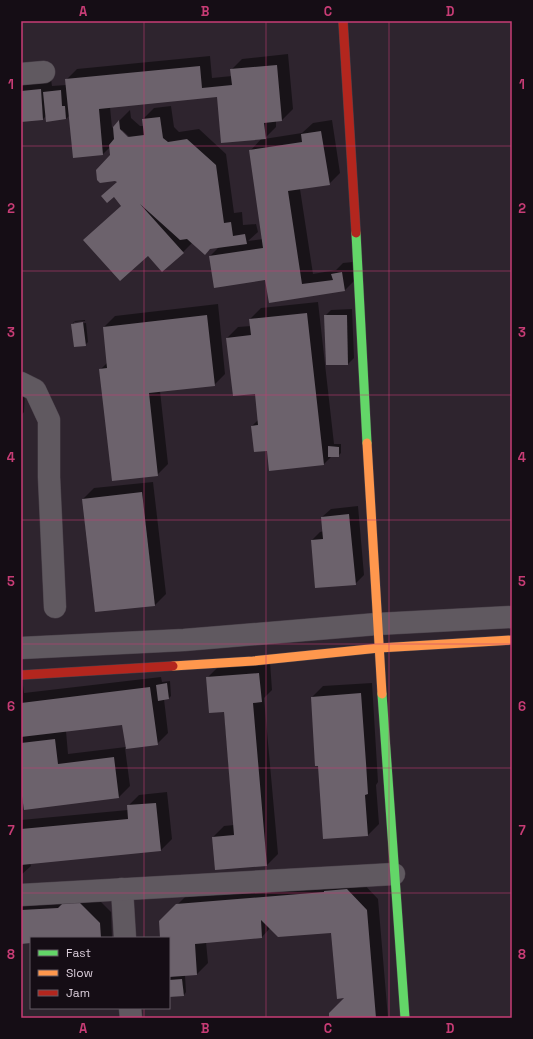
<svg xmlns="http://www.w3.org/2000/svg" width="533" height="1039" font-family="'Space Grotesk',sans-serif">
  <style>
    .shadow { fill: #0007; fill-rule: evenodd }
    .building { fill: #6c626c }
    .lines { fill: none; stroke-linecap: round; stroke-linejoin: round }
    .street-casing { stroke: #494049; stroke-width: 23 }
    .fast-casing { stroke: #494049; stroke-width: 10 }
    .slow-casing { stroke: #494049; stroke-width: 10 }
    .jam-casing { stroke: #494049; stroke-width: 10 }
    .street { stroke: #605960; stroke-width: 22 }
    .fast { stroke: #63d668; stroke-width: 9 }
    .slow { stroke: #ff974d; stroke-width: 9 }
    .jam { stroke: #b3261e; stroke-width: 9 }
    .grid { fill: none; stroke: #c73c75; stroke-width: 1; stroke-opacity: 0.55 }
    .neatline { fill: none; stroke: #c73c75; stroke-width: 1.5 }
    .grid-label { font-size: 13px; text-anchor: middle; font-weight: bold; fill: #c73c75 }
  </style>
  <rect width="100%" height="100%" fill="#2e242e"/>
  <g class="shadow">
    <path d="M288 54 293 109 282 120 276 121V127L264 139 302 133 313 123 332 120 340 173 329 184 300 189 313 274 336 270 343 263 353 262 356 279 345 290 270 302 266 279 210 256 219 247 192 243 183 252 122 205 110 147 103 154 70 115 66 119 46 116 43 119 21 121V81L51 79 52 86 66 85V80L77 69 210 56 212 78 232 76 231 70 242 59ZM218 96 262 138 250 151 263 239 248 241 258 232 256 224 243 225 242 212 234 213 226 154 199 129 179 132 174 127 171 106 154 108 143 119 144 126H140L131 118 130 110 112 128 110 107ZM122 130 133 140 131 141 121 132Z"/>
    <path d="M318 302 334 444H341V453L338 456H332L324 464 268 449 252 426 259 419 256 393 227 338 238 327 251 326 250 319 261 308Z"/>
    <path d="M218 304 225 374 214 385 160 391 168 464 157 475 100 370 108 362 104 327 115 316Z"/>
    <path d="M352 309 354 358 348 364 325 316 331 310Z"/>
    <path d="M85 320V321L74 322 75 321Z"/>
    <path d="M74 322V324L86 323 88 342 85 345 72 324Z"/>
    <path d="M21 390H25L24 412 21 416Z"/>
    <path d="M153 482 166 594 155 605 83 499 94 488Z"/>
    <path d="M358 506 364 575 355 584 312 540 320 532 324 531 322 517 331 509Z"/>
    <path d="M270 662 272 690 264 698 278 854 267 865 213 837 224 826 234 825 224 711 207 678 218 667Z"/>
    <path d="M21 671 24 693 161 677 162 682 170 681 171 696 169 698 164 699 168 733 157 744 125 748 130 786 119 797 21 788ZM123 723 126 747 68 754 66 731Z"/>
    <path d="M372 683 378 782 376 785 379 824 368 835 318 765H316L312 697 323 686Z"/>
    <path d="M167 792 172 839 161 850 30 863 31 866 21 875V820L128 810V806L139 795Z"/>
    <path d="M358 878 378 899 388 1018H330L346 997 332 932 270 928 262 937 206 942 208 963 197 974 185 975 186 992 184 995 169 996V978L171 976H169V938H161L160 922 189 893Z"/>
    <path d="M90 891 111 912 112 938H31V942L21 943V900Z"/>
  </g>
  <g class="building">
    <path d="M277 65 282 121 264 123 266 139 221 143 217 97 99 109 103 155 73 158 65 79 200 66 202 88 232 85 230 69Z"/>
    <path d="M41 89 43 120 21 122V91Z"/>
    <path d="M61 90 62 106H65L66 119 46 122 43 92Z"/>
    <path d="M160 117 163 138 168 142 187 139 216 165 224 223 231 222 233 236 245 234 247 244 210 249 205 255 187 239 180 240 140 204 184 253 162 272 148 256 120 281 83 240 121 206 114 197 107 203 101 196 117 182 115 181 100 183 97 180 96 170 110 155 109 145 114 139 113 127 119 120 120 129 128 137 144 135 142 119Z"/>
    <path d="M321 131 330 185 288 191 302 284 333 280 331 274 342 272 345 291 269 303 265 280 214 288 209 256 263 248 249 150 302 142 301 134Z"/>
    <path d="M307 313 324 465 269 471 267 451 254 452 251 426 258 425 255 394 233 396 226 338 251 335 249 319Z"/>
    <path d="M207 315 215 386 149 393 158 476 112 481 99 369 107 368 103 327Z"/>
    <path d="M324 315H347L348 365H326Z"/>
    <path d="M83 322 86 346 74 347 71 324Z"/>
    <path d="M328 446 339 447V457H328Z"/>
    <path d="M142 492 155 606 95 612 82 499Z"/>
    <path d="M349 514 356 585 315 588 311 540 323 539 321 517Z"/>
    <path d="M259 673 262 702 253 703 267 866 215 870 212 837 234 835 224 712 209 713 206 677Z"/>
    <path d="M167 683 169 699 158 701 156 685Z"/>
    <path d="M150 687 158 745 126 749 122 725 21 737V703Z"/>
    <path d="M361 693 366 763 368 794 365 795 368 836 323 839 318 766H315L311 697Z"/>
    <path d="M55 739 58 764 114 757 119 798 24 810 21 789V743Z"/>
    <path d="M156 803 161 851 21 865V829L128 819 127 805Z"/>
    <path d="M347 889 367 910 376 1018H329V1013L344 998 337 999 331 933 278 937 261 920 262 938 195 944 197 975 169 977V938H160L159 921 176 904 324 892V891Z"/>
    <path d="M79 902 100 923 101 938H31V943L21 944V910L58 908 63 903Z"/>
    <path d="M182 979 184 996 169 997V980Z"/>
  </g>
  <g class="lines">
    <defs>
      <g id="street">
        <path d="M21 74 44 72"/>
        <path d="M21 383 35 390 49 420V477L55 607"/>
        <path d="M21 648 184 640 377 624 512 617"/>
        <path d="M122 889 125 938"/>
        <path d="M21 895 394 874"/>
        <path d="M130 1008 131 1018"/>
      </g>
      <g id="fast">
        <path d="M356 233 367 443"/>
        <path d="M382 694 405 1018"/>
      </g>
      <g id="slow">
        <path d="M367 443 382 694"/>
        <path d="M173 666 253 661 379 648 512 640"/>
      </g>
      <g id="jam">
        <path d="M343 21 356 233"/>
        <path d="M21 675 173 666"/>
      </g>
    </defs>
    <use href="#street" class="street-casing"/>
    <use href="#fast" class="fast-casing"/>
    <use href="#slow" class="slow-casing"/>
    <use href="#jam" class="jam-casing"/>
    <use href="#street" class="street"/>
    <use href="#fast" class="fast"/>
    <use href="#slow" class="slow"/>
    <use href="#jam" class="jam"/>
  </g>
  <path class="grid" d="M144 21V938M266 21V1018M389 21V1018M21 146H512M21 271H512M21 395H512M21 520H512M21 644H512M21 768H512M21 893H512M144 1008V1018"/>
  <rect width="533" height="1039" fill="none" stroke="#150d15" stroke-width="44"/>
  <rect x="30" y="937" width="140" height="72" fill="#150d15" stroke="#645a64"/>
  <rect x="38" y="950" width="20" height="6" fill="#63d668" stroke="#645a64"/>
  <text x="66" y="957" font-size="12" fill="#dbcedb">Fast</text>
  <rect x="38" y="970" width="20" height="6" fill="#ff974d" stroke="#645a64"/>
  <text x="66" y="977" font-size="12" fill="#dbcedb">Slow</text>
  <rect x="38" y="990" width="20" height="6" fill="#b3261e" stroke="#645a64"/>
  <text x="66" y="997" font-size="12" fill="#dbcedb">Jam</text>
  <rect x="22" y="22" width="489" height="995" class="neatline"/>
  <g class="grid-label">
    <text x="83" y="16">A</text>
    <text x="205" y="16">B</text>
    <text x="328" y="16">C</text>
    <text x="450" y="16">D</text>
    <text x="11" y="89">1</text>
    <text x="522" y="89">1</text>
    <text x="11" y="213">2</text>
    <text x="522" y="213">2</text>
    <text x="11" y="337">3</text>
    <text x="522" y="337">3</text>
    <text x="11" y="462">4</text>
    <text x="522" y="462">4</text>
    <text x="11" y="586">5</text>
    <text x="522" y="586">5</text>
    <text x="11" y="711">6</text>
    <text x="522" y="711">6</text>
    <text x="11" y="835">7</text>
    <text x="522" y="835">7</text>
    <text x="11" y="959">8</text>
    <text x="522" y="959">8</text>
    <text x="83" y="1033">A</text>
    <text x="205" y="1033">B</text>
    <text x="328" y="1033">C</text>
    <text x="450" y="1033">D</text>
  </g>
</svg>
